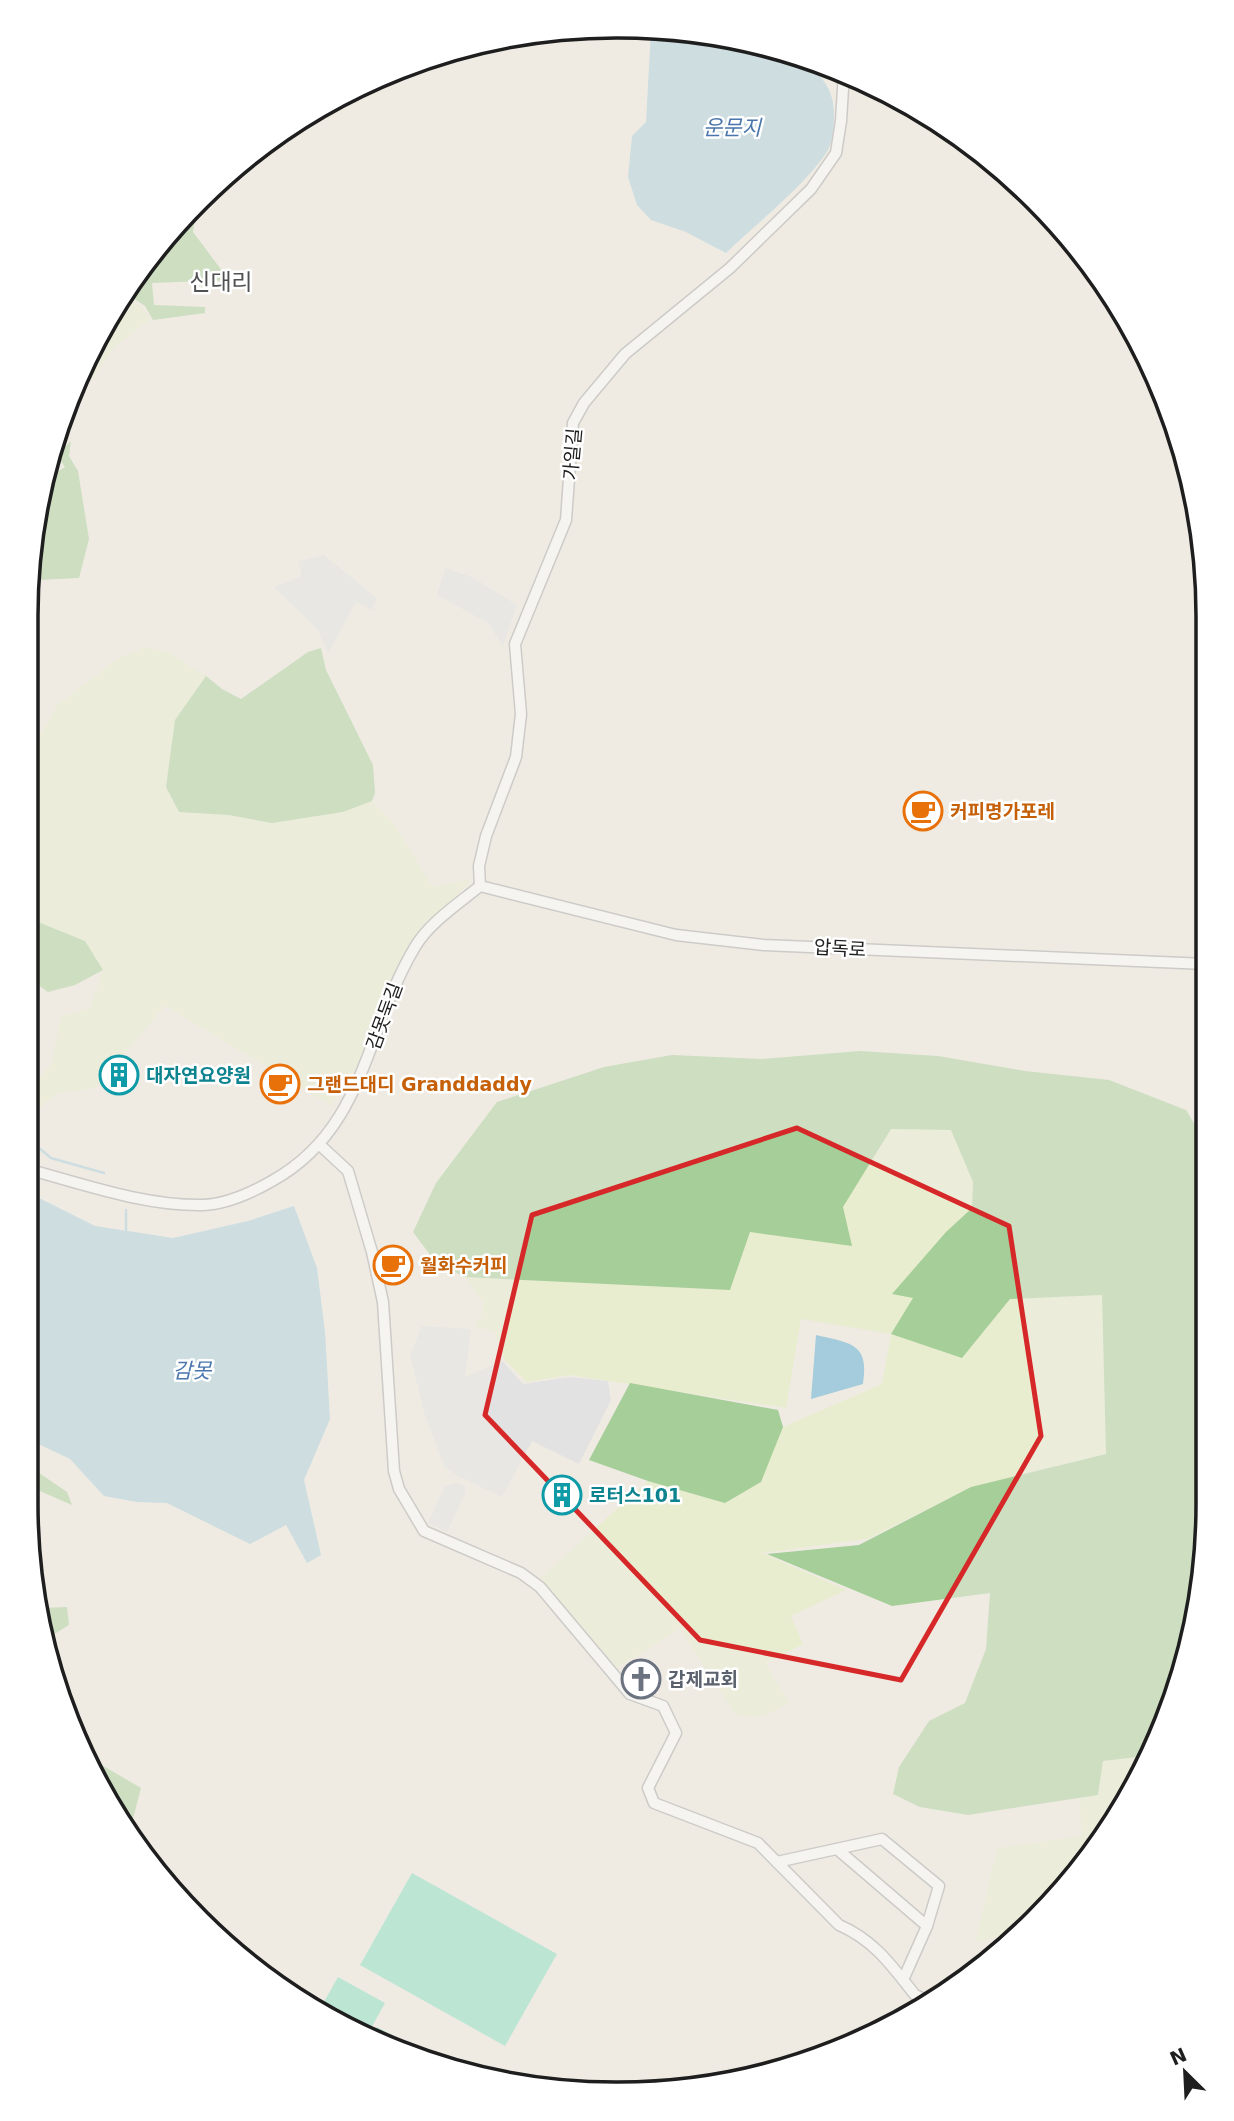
<svg xmlns="http://www.w3.org/2000/svg" width="1234" height="2121" font-family="'DejaVu Sans','Noto Sans KR',sans-serif">
  <style>
    .farmland { fill: #e9edcf }
    .forest { fill: #a5ce98 }
    .pitch { fill: #81debf }
    .parking { fill: #e2e2e2 }
    .water { fill: #a4ccdc }
    .lines { fill: none; stroke-linecap: round; stroke-linejoin: round }
    .stream { stroke: #a4ccdc; stroke-width: 2.5 }
    .minor-casing { stroke: #a5a5a5; stroke-width: 13 }
    .minor { stroke: #fff; stroke-width: 10 }
    .marked { fill: none; stroke: #d62828; stroke-width: 5; stroke-linejoin: round }
    .labels { text-anchor: middle; stroke-width: 5; stroke-linejoin: round; paint-order: stroke }
    .street-label { font-size: 19px; fill: #1e1e1e; stroke: #fff }
    .food-label { font-size: 19px; font-weight: bold; fill: #c56008; stroke: #fff; text-anchor: start }
    .culture-label { font-size: 19px; font-weight: bold; fill: #0d838f; stroke: #fff; text-anchor: start }
    .worship-label { font-size: 19px; font-weight: bold; fill: #5b616d; stroke: #fff; text-anchor: start }
    .water-label { font-size: 21px; font-style: italic; fill: #4a76ad; stroke: #fff }
    .quarter-label { font-size: 23px; fill: #515151; stroke: #fff }
    .rim { fill: none; stroke: #1e1e1e; stroke-width: 3.5 }
  </style>
  <rect width="100%" height="100%" fill="#efebe3"/>
  <g class="farmland">
    <path d="M123 294 144 309 150 320 115 347 89 383 80 381Z"/>
    <path d="M144 647 169 652 206 676 175 720 166 787 179 812 229 815 272 823 343 812 372 801 394 824 433 887 469 879 470 883 421 930 409 948 384 996 369 1047 332 1106 165 1006 95 1088 57 1094 33 1113 27 1104V1091L52 1063 60 1017 90 1008 103 970 85 941 38 922 27 906V775L32 750 58 704 117 659Z"/>
    <path d="M891 1129 951 1130 973 1182 972 1208 946 1232 893 1294 913 1297 962 1358 1010 1299 1102 1295 1106 1454 971 1487 867 1539 762 1553 846 1590 791 1616 803 1644 766 1663 789 1703 763 1717 736 1716 680 1629 617 1668 540 1578 648 1481 725 1503 760 1482 783 1427 882 1384 891 1334 801 1319 786 1408 570 1375 527 1382 504 1359 494 1331 475 1327 481 1316 483 1302 464 1277 729 1290 749 1232 842 1207Z"/>
    <path d="M1146 1756 1108 1832 1012 1942 1006 1935 975 1943 997 1848 1081 1836 1080 1798 1098 1795 1103 1761Z"/>
  </g>
  <g class="forest">
    <path d="M193 207H197L193 232 229 280 152 283 154 305 205 307V313L153 320 145 306 124 292C138 270 158 258 176 240L171 234Z"/>
    <path d="M71 441 69 456 78 471 89 539 79 578 38 580 52 475 65 467 57 455Z"/>
    <path d="M321 648 326 670 373 765 375 793 372 801 343 812 272 823 229 815 179 812 166 787 175 720 206 676 222 689 241 699 308 652Z"/>
    <path d="M27 906 38 922 85 941 103 970 75 985 48 992 27 977Z"/>
    <path d="M860 1051 938 1056 1025 1071 1109 1080 1186 1110 1206 1143V1543L1177 1694 1146 1756 1103 1761 1098 1795 968 1815 920 1807 893 1794 899 1767 929 1721 965 1703 986 1649 990 1593 892 1606 767 1554 859 1545 971 1487 1106 1454 1102 1295 1010 1299 962 1358 891 1334 913 1298 892 1294 946 1232 972 1208 973 1182 951 1130 891 1129 843 1207 852 1246 750 1232 730 1290 464 1277 434 1260 413 1232 436 1183 497 1102 604 1067 672 1055 761 1059Z"/>
    <path d="M630 1383 778 1410 783 1427 761 1482 725 1503 648 1481 589 1460Z"/>
    <path d="M26 1464 67 1492 72 1505 26 1485Z"/>
    <path d="M67 1607 69 1625 48 1638 43 1608Z"/>
    <path d="M93 1760 141 1788 130 1830Z"/>
  </g>
  <g class="pitch">
    <path d="M412 1873 557 1954 505 2046 360 1965Z"/>
    <path d="M338 1977 385 2003 369 2032 320 2009Z"/>
    <path d="M377 2027 426 2053 424 2056 373 2033Z"/>
  </g>
  <g class="parking">
    <path d="M324 555 377 598 372 610 356 602 328 653 317 629 274 587 301 576 299 561Z"/>
    <path d="M445 568 472 577 517 605 503 646 488 623 437 595Z"/>
    <path d="M422 1326 471 1329 465 1377 502 1361 523 1384 570 1377 608 1381 611 1400 579 1464 532 1441 502 1497 458 1476 444 1466 424 1412 410 1355Z"/>
    <path d="M457 1483 465 1486V1494L447 1532 428 1523 445 1486Z"/>
  </g>
  <g class="water">
    <path d="M651 30C704 35 834 39 834 113 834 123 833 141 828 150 807 184 756 224 726 253L686 232 651 220 637 205 628 177 632 136 646 122Z"/>
    <path d="M27 1192 95 1226 173 1238 248 1221 294 1206 317 1268 325 1332 330 1419 304 1480 321 1555 307 1563 286 1525 250 1544 167 1503 137 1502 104 1496 70 1459 26 1438Z"/>
    <path d="M816 1335C850 1343 870 1343 863 1384L811 1399Z"/>
  </g>
  <g class="lines">
    <g class="stream">
      <path d="M27 1138 51 1158 104 1173"/>
      <path d="M126 1210V1230"/>
    </g>
    <defs>
      <g id="minor">
        <path d="M480 886 479 866 486 836 516 757 521 714 515 644 566 520 573 423 584 403 625 354 730 268 811 189 836 153 841 121 844 72"/>
        <path d="M480 886 676 935 764 945 1206 964"/>
        <path d="M321 1146 348 1171 372 1252 383 1302 394 1471 399 1489 424 1531 521 1573 540 1587 630 1694 663 1706 676 1733 648 1788 654 1803 758 1843 839 1925C874 1940 892 1966 915 1995L924 1999"/>
        <path d="M27 1169C83 1184 144 1206 203 1205 227 1204 251 1193 272 1181 366 1129 365 1030 415 947 429 923 458 904 480 886"/>
        <path d="M837 1849 927 1926"/>
        <path d="M777 1862 882 1839 939 1886 927 1926 903 1980"/>
      </g>
    </defs>
    <use href="#minor" class="minor-casing"/>
    <use href="#minor" class="minor"/>
  </g>
  <path d="M0 0H1234V2121H0ZM797 1128 1009 1226 1041 1436 901 1680 700 1640 485 1415 532 1215Z" fill="#efebe3" fill-opacity=".55" fill-rule="evenodd"/>
  <path class="marked" d="M797 1128 1009 1226 1041 1436 901 1680 700 1640 485 1415 532 1215Z"/>
  <defs>
    <symbol id="cafe-ring" viewBox="-11 -11 22 22"><circle r="9.5" fill="#fff" stroke="#e8710a" stroke-width="1.5"/><path d="M-5.5-4.5H6V0H3Q3 3.5 0 3.5H-2.5Q-5.5 3.5-5.5 0ZM3-3.2v2h1.7v-2ZM-6 4.5H4V6H-6Z" fill="#e8710a"/></symbol>
    <symbol id="building-ring" viewBox="-11 -11 22 22"><circle r="9.5" fill="#fff" stroke="#0f9aa8" stroke-width="1.5"/><path d="M-4-6H4V6H1V3H-1V6H-4ZM-2.5-4.3h1.7v1.8h-1.7ZM.8-4.3h1.7v1.8H.8ZM-2.5-1h1.7V.8h-1.7ZM.8-1h1.7V.8H.8Z" fill="#0f9aa8"/></symbol>
    <symbol id="church-ring" viewBox="-11 -11 22 22"><circle r="9.5" fill="#fff" stroke="#6b7280" stroke-width="1.5"/><path d="M-1.2-6h2.4v3.5h3.3v2.4h-3.3V6h-2.4V-.1h-3.3v-2.4h3.3Z" fill="#6b7280"/></symbol>
  </defs>
  <g fill-rule="evenodd">
    <use href="#cafe-ring" x="901" y="789" width="44" height="44"/>
    <use href="#building-ring" x="97" y="1053" width="44" height="44"/>
    <use href="#cafe-ring" x="258" y="1062" width="44" height="44"/>
    <use href="#cafe-ring" x="371" y="1243" width="44" height="44"/>
    <use href="#building-ring" x="540" y="1473" width="44" height="44"/>
    <use href="#church-ring" x="619" y="1657" width="44" height="44"/>
  </g>
  <g class="labels">
    <g class="street-label">
      <text transform="translate(572 454) rotate(-85)" y="7">가일길</text>
      <text transform="translate(840 948) rotate(3)" y="7">압독로</text>
      <text transform="translate(384 1016) rotate(-70)" y="7">감못둑길</text>
    </g>
    <g class="food-label">
      <text x="950" y="818">커피명가포레</text>
      <text x="307" y="1091">그랜드대디 Granddaddy</text>
      <text x="420" y="1272">월화수커피</text>
    </g>
    <g class="culture-label">
      <text x="146" y="1082">대자연요양원</text>
      <text x="589" y="1502">로터스101</text>
    </g>
    <g class="worship-label">
      <text x="668" y="1686">갑제교회</text>
    </g>
    <g class="water-label">
      <text x="732" y="135">운문지</text>
      <text x="192" y="1378">감못</text>
    </g>
    <g class="quarter-label">
      <text x="221" y="290">신대리</text>
    </g>
  </g>
  <path d="M0 0H1234V2121H0ZM616 38H618A578 578 0 0 1 1196 616V1504A578 578 0 0 1 618 2082H616A578 578 0 0 1 38 1504V616A578 578 0 0 1 616 38Z" fill="#fff" fill-rule="evenodd"/>
  <path class="rim" d="M616 38H618A578 578 0 0 1 1196 616V1504A578 578 0 0 1 618 2082H616A578 578 0 0 1 38 1504V616A578 578 0 0 1 616 38Z"/>
  <g transform="translate(1185 2072) rotate(336)" stroke="#ffffff" stroke-width="5" paint-order="stroke">
  <path d="M0-5L12 26L0 18L-12 26Z" fill="#1e1e1e"/>
  <text y="-10" font-size="19" font-weight="bold" text-anchor="middle" fill="#1e1e1e">N</text>
  </g>
</svg>
